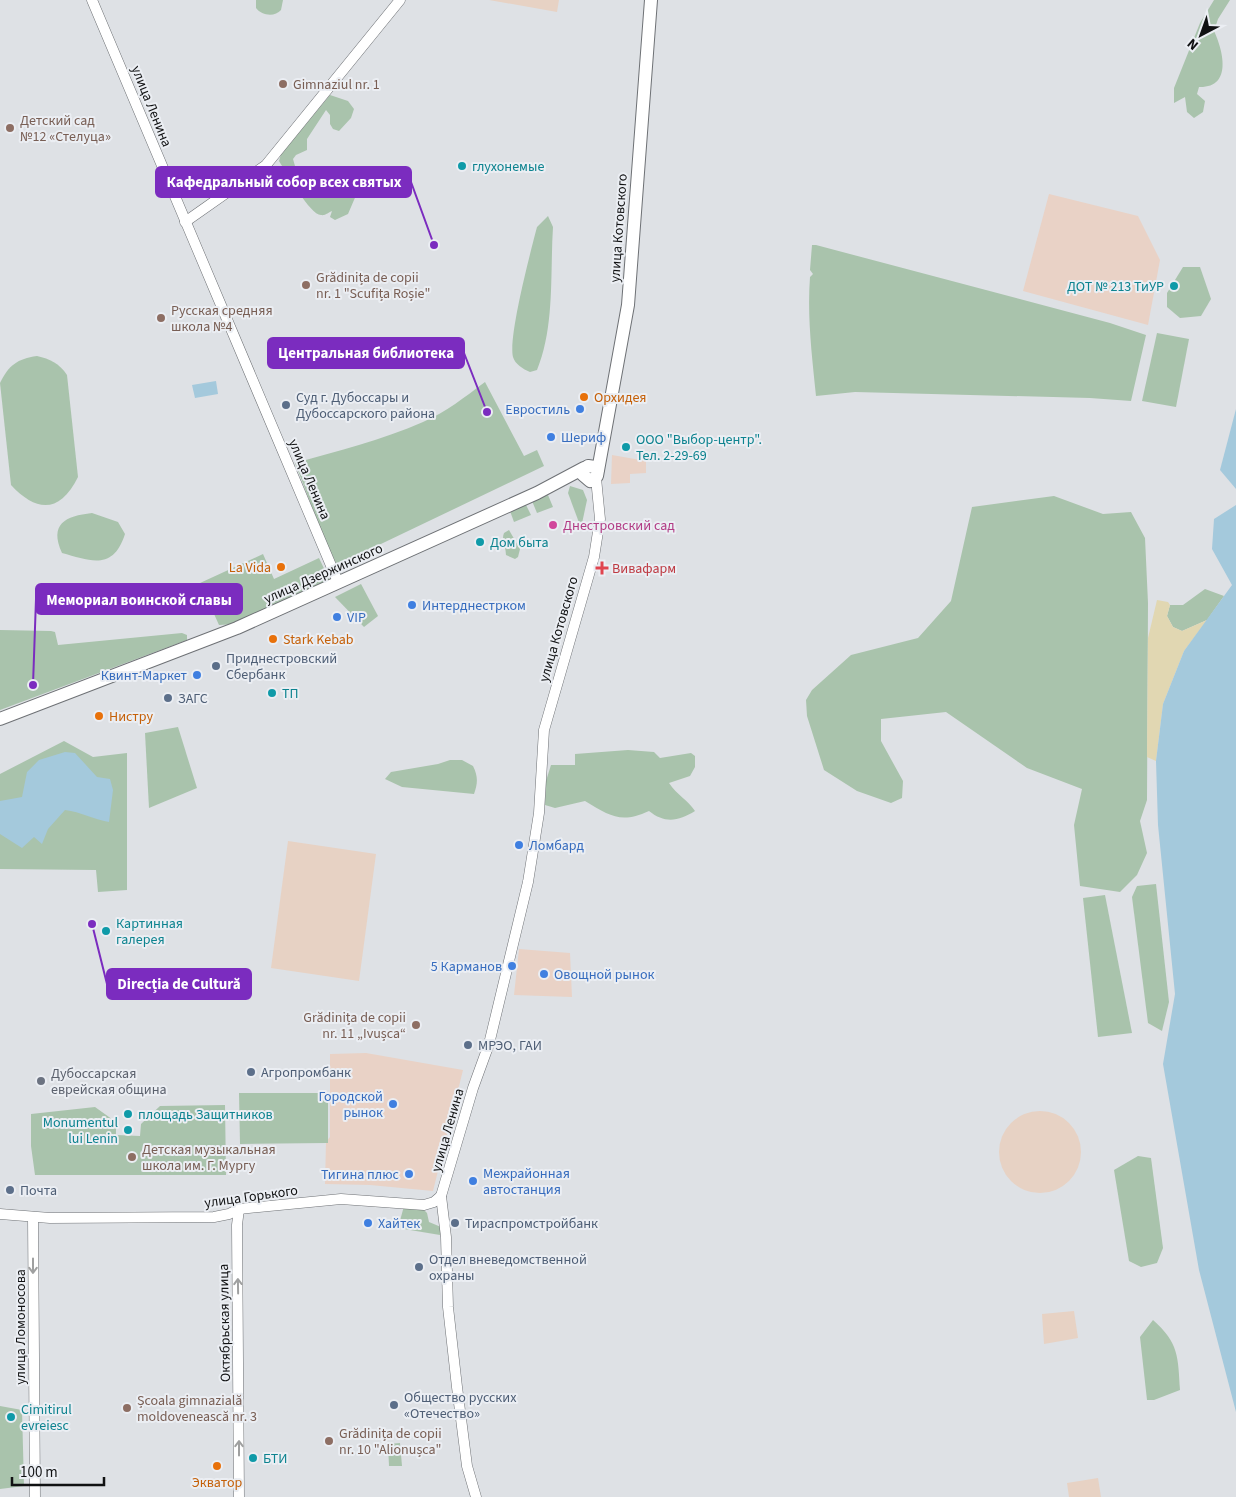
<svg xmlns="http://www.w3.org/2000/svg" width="1236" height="1497" font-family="'Source Sans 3',sans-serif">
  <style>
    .commercial { fill: #e9d2c6 }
    .industrial { fill: #e7d2c4 }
    .green { fill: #a9c3ac }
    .sand { fill: #e1d7b2 }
    .water { fill: #a4c9dc }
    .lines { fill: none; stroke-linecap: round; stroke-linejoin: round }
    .secondary-casing { stroke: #6e7175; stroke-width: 11 }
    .highway-casing { stroke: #6e7175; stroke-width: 14 }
    .secondary { stroke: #fff; stroke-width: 10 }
    .highway { stroke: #fff; stroke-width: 12 }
    .oneway { stroke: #9fa0a0 }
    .education-dot { fill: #8d6e63; stroke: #ebeef3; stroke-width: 2 }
    .culture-dot { fill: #0f9aa8; stroke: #ebeef3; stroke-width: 2 }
    .food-dot { fill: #e8710a; stroke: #ebeef3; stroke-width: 2 }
    .service-dot { fill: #5c6f8a; stroke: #ebeef3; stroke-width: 2 }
    .shop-dot { fill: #3f7fe0; stroke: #ebeef3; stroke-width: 2 }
    .hotel-dot { fill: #d1479c; stroke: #ebeef3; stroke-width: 2 }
    .health-dot { fill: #e0444e; stroke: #ebeef3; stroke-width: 2 }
    .worship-dot { fill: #6b7280; stroke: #ebeef3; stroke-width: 2 }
    .labels { text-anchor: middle; stroke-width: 4; stroke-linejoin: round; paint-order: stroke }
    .education-label { font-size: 14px; fill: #785e54; stroke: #ebeef3; text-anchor: start }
    .street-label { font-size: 14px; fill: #101112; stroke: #ebeef3 }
    .culture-label { font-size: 14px; fill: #0d838f; stroke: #ebeef3; text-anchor: start }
    .service-label { font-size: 14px; fill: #4e5e75; stroke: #ebeef3; text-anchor: start }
    .food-label { font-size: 14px; fill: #c56008; stroke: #ebeef3; text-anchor: start }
    .shop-label { font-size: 14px; fill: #366cbe; stroke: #ebeef3; text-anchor: start }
    .hotel-label { font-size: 14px; fill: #b23c85; stroke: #ebeef3; text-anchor: start }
    .health-label { font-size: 14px; fill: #be3a42; stroke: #ebeef3; text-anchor: start }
    .worship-label { font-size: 14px; fill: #5b616d; stroke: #ebeef3; text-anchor: start }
    .leader { fill: none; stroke: #7b2cbf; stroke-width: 2 }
    .callout-dot { fill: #7b2cbf; stroke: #ebeef3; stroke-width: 2 }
    .callout { fill: #7b2cbf; stroke: #7b2cbf; stroke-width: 2 }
    .callout-label { font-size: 15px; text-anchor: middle; font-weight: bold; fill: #fff }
  </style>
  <rect width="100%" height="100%" fill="#dee1e5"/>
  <g class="commercial">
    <path d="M1049 194 1138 216 1160 260 1148 325 1023 291Z"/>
    <path d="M612 455 646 461V473L630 474V483L611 484Z"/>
    <path d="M519 949 570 953 572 997 514 995Z"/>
    <path d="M366 1053 463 1070 433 1191 370 1185 325 1184 326 1142 330 1137V1054Z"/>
  </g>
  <g class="industrial">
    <path d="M489 0H559L557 12Z"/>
    <path d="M288 841 376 854 359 981 271 968Z"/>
    <circle cx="1040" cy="1152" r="41"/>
    <path d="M1074 1311 1078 1338 1044 1344 1042 1314Z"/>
    <path d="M1098 1478 1101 1497H1069L1067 1483Z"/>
  </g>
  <g class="green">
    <path d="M256 0H283L281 10C275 17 262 16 256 8Z"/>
    <path d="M1214 0H1230L1218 19 1214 31C1223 50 1233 88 1199 87L1197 94 1205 101 1203 112 1194 118 1187 112 1185 97 1174 103V88L1200 23Z"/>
    <path d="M330 95 348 101 354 109 351 118 339 131 333 129 330 124V115L326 110 307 139V150L296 155 293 159 295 166 315 188H328L343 193H357L348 214 335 220 330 217 332 211C329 212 325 216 321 215 310 215 286 172 279 161L281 154Z"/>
    <path d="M548 216 553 227C550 273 555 326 537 370L530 372C523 369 515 364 513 357 508 337 531 250 537 227Z"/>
    <path d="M812 245H816L1110 323 1146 335 1131 401 1090 398 855 392 816 396C812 356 807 317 810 277L813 274 810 270Z"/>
    <path d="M1183 267H1200L1211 299 1201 316 1180 318 1167 307V293Z"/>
    <path d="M1157 333 1189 339 1176 407 1142 401Z"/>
    <path d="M37 356C50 359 59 363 67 375L78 477C60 513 37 513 11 485L0 383C9 365 17 359 37 356Z"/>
    <path d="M485 382 524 456 537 450 544 466 337 565 326 543 295 463C338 451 382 440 423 422 446 412 465 397 485 382Z"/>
    <path d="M570 486 583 490 587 500 581 528 568 493Z"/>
    <path d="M548 495 553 507 537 513 532 501Z"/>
    <path d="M1054 496 1103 514 1131 512 1145 538 1148 603 1147 800 1140 821 1147 853 1137 875 1120 892 1080 886 1074 825 1082 789 1027 768 946 712 881 719V741L903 781 902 798 891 803 857 791 824 770 807 716 806 700 812 690 851 655 918 638 951 601 972 507Z"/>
    <path d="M526 505 531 515 514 522 510 511Z"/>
    <path d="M92 513 118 522 125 534C113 571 91 561 62 553 49 524 65 516 92 513Z"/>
    <path d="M509 530 520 549 518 557 515 559 506 555C506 547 501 540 504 533Z"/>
    <path d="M263 554 274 579 319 558 330 581 237 624 219 625 200 583Z"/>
    <path d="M361 584 378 616 364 627 335 597Z"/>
    <path d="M1205 589 1224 596 1207 620 1182 631 1173 627 1167 616 1170 605H1183Z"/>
    <path d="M0 630 51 631 55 632 58 645 182 633 187 635V640L0 710Z"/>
    <path d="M178 727 197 788 149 808 145 733Z"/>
    <path d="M64 741 93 757 127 753V890L98 892 96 870 0 869V774Z"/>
    <path d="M628 750 654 752 660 758 691 753 695 756V767L690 776 669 783C677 795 688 800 695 811 679 821 665 824 649 811 621 824 610 816 585 801L555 808 545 805 546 781 551 765H575V754Z"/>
    <path d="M450 760H462L473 766C478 776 478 783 474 794L402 787 385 779 391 772 438 764Z"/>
    <path d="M1156 884 1169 1002 1162 1031 1148 1023 1132 897 1137 886Z"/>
    <path d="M1105 895 1132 1033 1098 1037 1083 898Z"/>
    <path d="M239 1093H328V1143L240 1144Z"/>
    <path d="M225 1105 226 1175H35L31 1146V1114L95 1107 116 1122V1135L140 1136 141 1124 160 1106Z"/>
    <path d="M1138 1156 1151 1158 1163 1248 1157 1263 1141 1267 1129 1261 1114 1170Z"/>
    <path d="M404 1206 423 1209 427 1213 429 1222 441 1227 440 1235 398 1228Z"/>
    <path d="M1153 1320C1179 1343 1178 1357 1180 1390L1154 1400H1147L1140 1337Z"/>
    <path d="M0 1406 22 1410 24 1486 0 1489Z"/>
    <path d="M400 1443 402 1466H389L388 1444Z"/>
  </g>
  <path class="sand" d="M1157 600 1168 602 1170 605 1167 616 1173 627 1182 631 1207 620 1184 651 1163 704 1156 761 1147 757 1148 638Z"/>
  <g class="water">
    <path d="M216 381 218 394 195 398 192 385Z"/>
    <path d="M1236 409V489L1220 470Z"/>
    <path d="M1236 505V1412L1199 1270 1163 1064 1175 994 1158 825 1156 761 1163 704 1184 651 1232 585 1212 549 1214 519Z"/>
    <path d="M65 752 75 753 97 777 110 779 113 790 109 822C93 819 81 812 65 810L48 829 42 844 34 837 22 848 0 834V801L22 797 27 772 39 760Z"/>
  </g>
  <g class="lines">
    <defs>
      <g id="secondary">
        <path d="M92 0 338 582"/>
        <path d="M185 222 266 165 400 0"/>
        <path d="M239 1209 237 1225 239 1497"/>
        <path d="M0 1214 50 1218 214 1217 229 1214 239 1209 341 1199 424 1205 434 1202 441 1196"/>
        <path d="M33 1217 35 1497"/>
        <path d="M476 1497 467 1466 457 1387 448 1307 446 1237 441 1196 473 1088 489 1044 528 882 539 813 544 730 594 557 600 519 596 478"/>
      </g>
      <g id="highway">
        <path d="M598 471 595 467 588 466 583 470V475L590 481 597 476 628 305 651 0"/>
        <path d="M0 719 237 628 537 493 584 468"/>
      </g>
    </defs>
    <use href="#secondary" class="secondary-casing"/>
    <use href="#highway" class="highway-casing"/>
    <use href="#secondary" class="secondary"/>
    <use href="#highway" class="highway"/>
  </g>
  <defs><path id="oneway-shaft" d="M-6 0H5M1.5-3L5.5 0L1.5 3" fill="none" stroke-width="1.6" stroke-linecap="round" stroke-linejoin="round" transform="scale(1.25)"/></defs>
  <g class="oneway">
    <use href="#oneway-shaft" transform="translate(33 1266) rotate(90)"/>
    <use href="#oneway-shaft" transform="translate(238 1286) rotate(-91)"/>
    <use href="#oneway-shaft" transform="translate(239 1448) rotate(-90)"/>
  </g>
  <g class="education-dot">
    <circle cx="283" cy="84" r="5"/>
    <circle cx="10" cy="128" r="5"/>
    <circle cx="306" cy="285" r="5"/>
    <circle cx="161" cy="318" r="5"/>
    <circle cx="416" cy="1025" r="5"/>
    <circle cx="132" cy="1157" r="5"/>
    <circle cx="127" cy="1408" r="5"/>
    <circle cx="329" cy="1441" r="5"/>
  </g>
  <g class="culture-dot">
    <circle cx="462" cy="166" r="5"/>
    <circle cx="1174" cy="286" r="5"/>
    <circle cx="626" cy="447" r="5"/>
    <circle cx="480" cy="542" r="5"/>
    <circle cx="272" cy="693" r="5"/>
    <circle cx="106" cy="931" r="5"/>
    <circle cx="128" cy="1114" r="5"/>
    <circle cx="128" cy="1130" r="5"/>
    <circle cx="11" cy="1417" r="5"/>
    <circle cx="253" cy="1458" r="5"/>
  </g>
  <g class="food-dot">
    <circle cx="584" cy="397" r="5"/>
    <circle cx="281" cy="567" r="5"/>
    <circle cx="273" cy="639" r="5"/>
    <circle cx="99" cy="716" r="5"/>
    <circle cx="217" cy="1466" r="5"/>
  </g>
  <g class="service-dot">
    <circle cx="286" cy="405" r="5"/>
    <circle cx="216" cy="666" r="5"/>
    <circle cx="168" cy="698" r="5"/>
    <circle cx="468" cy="1045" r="5"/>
    <circle cx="251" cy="1072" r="5"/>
    <circle cx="10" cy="1190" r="5"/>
    <circle cx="455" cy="1223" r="5"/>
    <circle cx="419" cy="1267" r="5"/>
    <circle cx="394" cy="1405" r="5"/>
  </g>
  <g class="shop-dot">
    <circle cx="580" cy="409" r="5"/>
    <circle cx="551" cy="437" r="5"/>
    <circle cx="412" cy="605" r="5"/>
    <circle cx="337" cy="617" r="5"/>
    <circle cx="197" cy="675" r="5"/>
    <circle cx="519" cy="845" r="5"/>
    <circle cx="512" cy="966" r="5"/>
    <circle cx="544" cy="974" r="5"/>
    <circle cx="393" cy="1104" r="5"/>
    <circle cx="409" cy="1174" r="5"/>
    <circle cx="473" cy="1181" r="5"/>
    <circle cx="368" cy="1223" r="5"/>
  </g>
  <circle class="hotel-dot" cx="553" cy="525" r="5"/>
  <path class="health-dot" d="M599.5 560.5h5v5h5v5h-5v5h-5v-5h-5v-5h5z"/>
  <circle class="worship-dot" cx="41" cy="1081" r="5"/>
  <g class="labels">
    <g class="education-label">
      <text x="293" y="89">Gimnaziul nr. 1</text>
      <text x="20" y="125">Детский сад<tspan x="20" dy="16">№12 «Стелуца»</tspan></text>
      <text x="316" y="282">Grădinița de copii<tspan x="316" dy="16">nr. 1 "Scufița Roșie"</tspan></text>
      <text x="171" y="315">Русская средняя<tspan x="171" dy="16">школа №4</tspan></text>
      <text x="406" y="1022" text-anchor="end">Grădinița de copii<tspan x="406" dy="16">nr. 11 „Ivușca“</tspan></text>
      <text x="142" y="1154">Детская музыкальная<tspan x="142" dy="16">школа им. Г. Мургу</tspan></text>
      <text x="137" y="1405">Școala gimnazială<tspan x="137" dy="16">moldovenească nr. 3</tspan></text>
      <text x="339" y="1438">Grădinița de copii<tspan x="339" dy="16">nr. 10 "Alionușca"</tspan></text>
    </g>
    <g class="street-label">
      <text transform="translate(152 106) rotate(68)" y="5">улица Ленина</text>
      <text transform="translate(618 228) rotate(-86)" y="5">улица Котовского</text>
      <text transform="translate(310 479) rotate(67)" y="5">улица Ленина</text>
      <text transform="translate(323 573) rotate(-24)" y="5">улица Дзержинского</text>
      <text transform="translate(558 629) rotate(-74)" y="5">улица Котовского</text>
      <text transform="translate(447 1130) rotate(-74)" y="5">улица Ленина</text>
      <text transform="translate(251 1196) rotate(-8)" y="5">улица Горького</text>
      <text transform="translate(224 1323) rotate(-91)" y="5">Октябрьская улица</text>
      <text transform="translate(20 1327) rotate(-90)" y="5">улица Ломоносова</text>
    </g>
    <g class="culture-label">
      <text x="472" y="171">глухонемые</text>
      <text x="1164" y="291" text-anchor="end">ДОТ № 213 ТиУР</text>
      <text x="636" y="444">ООО "Выбор-центр".<tspan x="636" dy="16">Тел. 2-29-69</tspan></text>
      <text x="490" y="547">Дом быта</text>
      <text x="282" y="698">ТП</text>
      <text x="116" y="928">Картинная<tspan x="116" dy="16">галерея</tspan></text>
      <text x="138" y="1119">площадь Защитников</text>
      <text x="118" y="1127" text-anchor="end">Monumentul<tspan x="118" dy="16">lui Lenin</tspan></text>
      <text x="21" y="1414">Cimitirul<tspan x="21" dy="16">evreiesc</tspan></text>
      <text x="263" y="1463">БТИ</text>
    </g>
    <g class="service-label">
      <text x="296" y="402">Суд г. Дубоссары и<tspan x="296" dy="16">Дубоссарского района</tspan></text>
      <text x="226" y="663">Приднестровский<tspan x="226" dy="16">Сбербанк</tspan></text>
      <text x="178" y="703">ЗАГС</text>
      <text x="478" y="1050">МРЭО, ГАИ</text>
      <text x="261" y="1077">Агропромбанк</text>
      <text x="20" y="1195">Почта</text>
      <text x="465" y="1228">Тираспромстройбанк</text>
      <text x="429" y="1264">Отдел вневедомственной<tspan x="429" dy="16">охраны</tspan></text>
      <text x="404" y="1402">Общество русских<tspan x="404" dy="16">«Отечество»</tspan></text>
    </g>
    <g class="food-label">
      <text x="594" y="402">Орхидея</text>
      <text x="271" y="572" text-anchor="end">La Vida</text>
      <text x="283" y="644">Stark Kebab</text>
      <text x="109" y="721">Нистру</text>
      <text x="217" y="1487" text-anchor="middle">Экватор</text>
    </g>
    <g class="shop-label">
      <text x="570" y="414" text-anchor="end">Евростиль</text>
      <text x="561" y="442">Шериф</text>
      <text x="422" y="610">Интерднестрком</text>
      <text x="347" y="622">VIP</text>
      <text x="187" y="680" text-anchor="end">Квинт-Маркет</text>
      <text x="529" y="850">Ломбард</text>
      <text x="502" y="971" text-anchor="end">5 Карманов</text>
      <text x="554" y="979">Овощной рынок</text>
      <text x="383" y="1101" text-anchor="end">Городской<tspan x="383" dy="16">рынок</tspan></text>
      <text x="483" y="1178">Межрайонная<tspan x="483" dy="16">автостанция</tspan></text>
      <text x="399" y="1179" text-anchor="end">Тигина плюс</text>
      <text x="378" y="1228">Хайтек</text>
    </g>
    <g class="hotel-label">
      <text x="563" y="530">Днестровский сад</text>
    </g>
    <g class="health-label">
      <text x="612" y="573">Вивафарм</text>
    </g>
    <g class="worship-label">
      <text x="51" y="1078">Дубоссарская<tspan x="51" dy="16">еврейская община</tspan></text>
    </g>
  </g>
  <path class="leader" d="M434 245L411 182M487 412L464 353M33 685L36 599M92 924L107 984"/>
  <g class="callout-dot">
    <circle cx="434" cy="245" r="5"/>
    <circle cx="487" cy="412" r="5"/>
    <circle cx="33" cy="685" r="5"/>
    <circle cx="92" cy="924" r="5"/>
  </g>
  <g class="callout">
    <rect x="156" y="167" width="255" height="30" rx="5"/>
    <rect x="268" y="338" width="196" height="30" rx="5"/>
    <rect x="36" y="584" width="206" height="30" rx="5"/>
    <rect x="107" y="969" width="144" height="30" rx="5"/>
  </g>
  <g class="callout-label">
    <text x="284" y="187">Кафедральный собор всех святых</text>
    <text x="366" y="358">Центральная библиотека</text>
    <text x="139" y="605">Мемориал воинской славы</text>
    <text x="179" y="989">Direcția de Cultură</text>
  </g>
  <g transform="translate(1201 35) rotate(221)" stroke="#ebeef3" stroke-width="4" paint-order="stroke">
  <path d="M0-4L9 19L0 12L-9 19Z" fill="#101112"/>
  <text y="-8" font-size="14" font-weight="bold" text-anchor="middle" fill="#101112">N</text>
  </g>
  <path d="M12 1477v8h92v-8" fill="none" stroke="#101112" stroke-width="2.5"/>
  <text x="20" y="1477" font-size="15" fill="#101112" stroke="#ebeef3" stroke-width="4" paint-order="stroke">100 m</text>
</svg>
